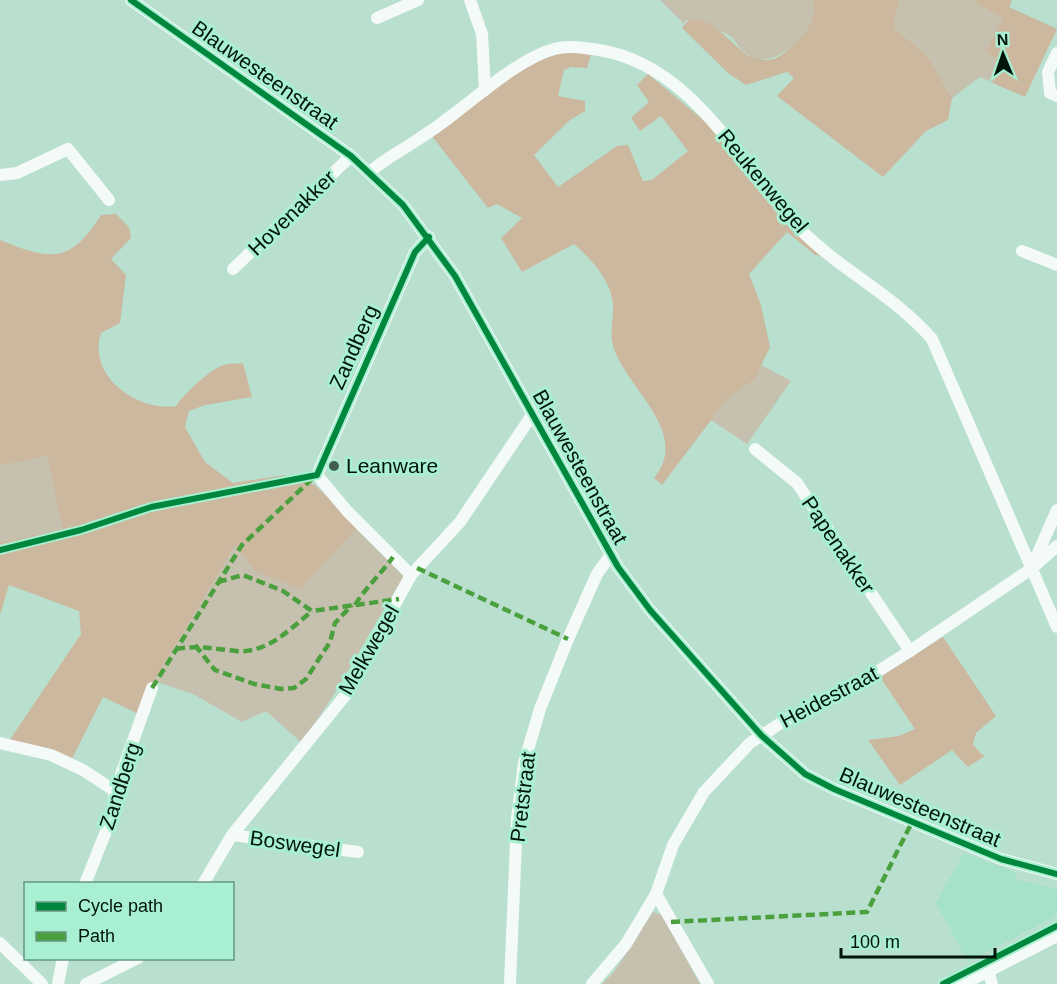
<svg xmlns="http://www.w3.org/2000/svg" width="1057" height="984" font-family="Helvetica,sans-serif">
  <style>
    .built { fill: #a5e2c9 }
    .green { fill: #c6c0af }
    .forest { fill: #cbb89f }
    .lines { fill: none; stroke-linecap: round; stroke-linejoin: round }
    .minor { stroke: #f4faf8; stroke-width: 12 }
    .tertiary { stroke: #f4faf8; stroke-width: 14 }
    .quiet { stroke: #4ba03e; stroke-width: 4.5; stroke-dasharray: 9 4.5; stroke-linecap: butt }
    .cycleway-casing { stroke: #a9efd1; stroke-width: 10 }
    .cycleway { stroke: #00873e; stroke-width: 6 }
    .poi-dot { fill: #415c50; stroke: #a9efd1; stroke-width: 2 }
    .labels { text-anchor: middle; stroke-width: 6; stroke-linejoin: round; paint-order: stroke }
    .street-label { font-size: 21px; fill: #00150c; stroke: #a9efd1 }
    .poi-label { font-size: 21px; fill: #00150c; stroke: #a9efd1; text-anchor: start }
  </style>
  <rect width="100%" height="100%" fill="#b9dfcf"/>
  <path class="built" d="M964 853 1015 872 1016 880 1057 889V915L968 962 936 903Z"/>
  <g class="green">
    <path d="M660 0H812C817 15 812 26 801 37 785 54 763 70 742 50 737 46 735 39 730 36 718 28 700 25 686 20L684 24Z"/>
    <path d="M900 0H970L1003 18 1006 63 993 83 980 77 952 98 928 57 895 28 894 21Z"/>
    <path d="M761 365 791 381 747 444 711 420 727 399 754 380Z"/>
    <path d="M47 456 64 529 0 542V466Z"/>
    <path d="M358 527 405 574 336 691 302 743 266 711 242 722 193 694 154 681 235 544Z"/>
    <path d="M653 912 662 915 700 984H602L614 972Z"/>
  </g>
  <g class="forest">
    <path d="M812 0H900L894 21 895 28 928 57 952 98 948 120 926 131 883 177 777 96 794 78 787 72 746 85 728 73 682 28C699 0 733 47 749 56 753 58 762 60 767 60 780 60 792 46 801 37 811 26 817 15 812 0Z"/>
    <path d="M970 0H1012L1009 7 1057 29 1025 97 993 83 1006 63 986 52 1003 18Z"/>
    <path d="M566 52 591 54 587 68 571 67 564 70 558 96 585 101V111L570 120 534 155 558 187 617 146 628 145 643 181 652 180 688 151 661 116 640 131 631 118 649 102 637 85 648 74 713 128 825 256 815 255 787 232 749 274 761 305 770 347 754 380 727 399 662 485 654 478C691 433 629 391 614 349 609 335 613 323 613 309 614 283 592 260 574 244L522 272 501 238 522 218 497 204 488 208 431 135C468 106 519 61 566 52Z"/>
    <path d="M116 214 129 227 131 238 111 259 126 275 120 323 101 333C87 376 137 412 176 406 182 396 211 368 224 365 230 363 237 364 243 363L252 397 205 405 189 411 185 427 205 462 233 483 285 475 289 483 305 482 315 485 358 527 300 589 255 571 235 545 154 681 147 718 103 697 71 761 9 741 81 634 79 611 9 585 0 615V542L63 529 47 456 0 466V240C49 260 70 265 101 215Z"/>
    <path d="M943 637 996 716 976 733 973 744 980 753 985 756 968 767 952 750 900 785 868 740 899 736 915 729 880 677Z"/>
  </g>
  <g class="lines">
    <g class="minor">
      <path d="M131 0 351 156 403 205 455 276 618 567 650 610 761 735 805 774 834 789 1001 859 1057 874"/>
      <path d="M470 0 482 34 485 90"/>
      <path d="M377 18 418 0"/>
      <path d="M1057 53 1048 72 1050 93 1057 96"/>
      <path d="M370 172C383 160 397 153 411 144 427 134 444 122 459 110 485 90 522 58 554 49 569 45 583 48 599 50 694 65 740 166 800 229 840 270 894 295 932 339L1057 627"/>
      <path d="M0 175 17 173 68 149 109 200"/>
      <path d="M1022 251 1057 265"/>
      <path d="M233 269 351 156"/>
      <path d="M755 449 797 483 910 651"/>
      <path d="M1034 562 1057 510"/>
      <path d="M411 575 348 512 317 475 415 252 429 237"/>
      <path d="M0 743 51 755 83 770 115 791"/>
      <path d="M232 835 358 852"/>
      <path d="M85 884 112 816 115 791 152 688"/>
      <path d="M203 884 232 835 344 697 411 575 460 522 532 415"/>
      <path d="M656 894 708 984"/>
      <path d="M0 943 42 984"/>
      <path d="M988 970 992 984"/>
      <path d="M58 984 63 958"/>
      <path d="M86 984 138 958"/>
      <path d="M510 984 517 818 524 763 540 709 568 639 597 574 610 556"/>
      <path d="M592 984 626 944 656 894 673 845 704 792 750 743 784 721 845 692 910 651 1031 569 1057 546"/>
    </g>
    <path class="tertiary" d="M961 984 1057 935"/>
    <g class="quiet">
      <path d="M417 568 568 639"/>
      <path d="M218 582 243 575 283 591 312 611 399 599"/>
      <path d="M355 605C366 587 381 574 393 557"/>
      <path d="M195 645 215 670 254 684 281 689 294 688 306 679 330 642 335 623 352 605"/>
      <path d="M176 649C197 645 215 649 236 651 267 654 290 629 312 611"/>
      <path d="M152 688 242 545 313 478"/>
      <path d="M671 922 867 912 912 822"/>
    </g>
    <defs>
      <g id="cycleway">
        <path d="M131 0 351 156 403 205 455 276 618 567 650 610 761 735 805 774 834 789 1001 859 1057 874"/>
        <path d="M0 550 81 530 151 507 317 475 415 252 429 237"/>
        <path d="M943 984 1057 926"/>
      </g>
    </defs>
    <use href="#cycleway" class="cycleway-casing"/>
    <use href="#cycleway" class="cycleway"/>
  </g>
  <circle class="poi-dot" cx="334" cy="466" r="6"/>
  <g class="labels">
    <g class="street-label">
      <text transform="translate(265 75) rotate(35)" y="7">Blauwesteenstraat</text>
      <text transform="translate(763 181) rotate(50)" y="7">Reukenwegel</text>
      <text transform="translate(292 213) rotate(-44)" y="7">Hovenakker</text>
      <text transform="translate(354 347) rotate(-66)" y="7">Zandberg</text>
      <text transform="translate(580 467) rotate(61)" y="7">Blauwesteenstraat</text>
      <text transform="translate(838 545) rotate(56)" y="7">Papenakker</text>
      <text transform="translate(369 650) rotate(-60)" y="7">Melkwegel</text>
      <text transform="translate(829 697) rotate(-28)" y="7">Heidestraat</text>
      <text transform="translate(120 786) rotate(-72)" y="7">Zandberg</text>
      <text transform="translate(523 797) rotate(-83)" y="7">Pretstraat</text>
      <text transform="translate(920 807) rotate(23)" y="7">Blauwesteenstraat</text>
      <text transform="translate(295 844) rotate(8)" y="7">Boswegel</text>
    </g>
    <g class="poi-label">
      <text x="346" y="473">Leanware</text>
    </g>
  </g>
  <rect x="24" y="882" width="210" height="78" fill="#a9efd1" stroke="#659882" stroke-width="1.5"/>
  <rect x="36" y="902" width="30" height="9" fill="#00873e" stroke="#659882" stroke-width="1.5"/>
  <text x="78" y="912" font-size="18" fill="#00150c">Cycle path</text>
  <rect x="36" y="932" width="30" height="9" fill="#4ba03e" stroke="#659882" stroke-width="1.5"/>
  <text x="78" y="942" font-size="18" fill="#00150c">Path</text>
  <g transform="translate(1003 54) rotate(358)" stroke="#a9efd1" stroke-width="4.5" paint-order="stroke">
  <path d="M0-4.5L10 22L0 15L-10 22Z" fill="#00150c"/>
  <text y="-9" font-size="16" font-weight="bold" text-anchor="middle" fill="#00150c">N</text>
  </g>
  <path d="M841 948v9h154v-9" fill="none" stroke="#00150c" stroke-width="3"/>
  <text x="850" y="948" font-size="18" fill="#00150c" stroke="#a9efd1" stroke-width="4.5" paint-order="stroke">100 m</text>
</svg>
